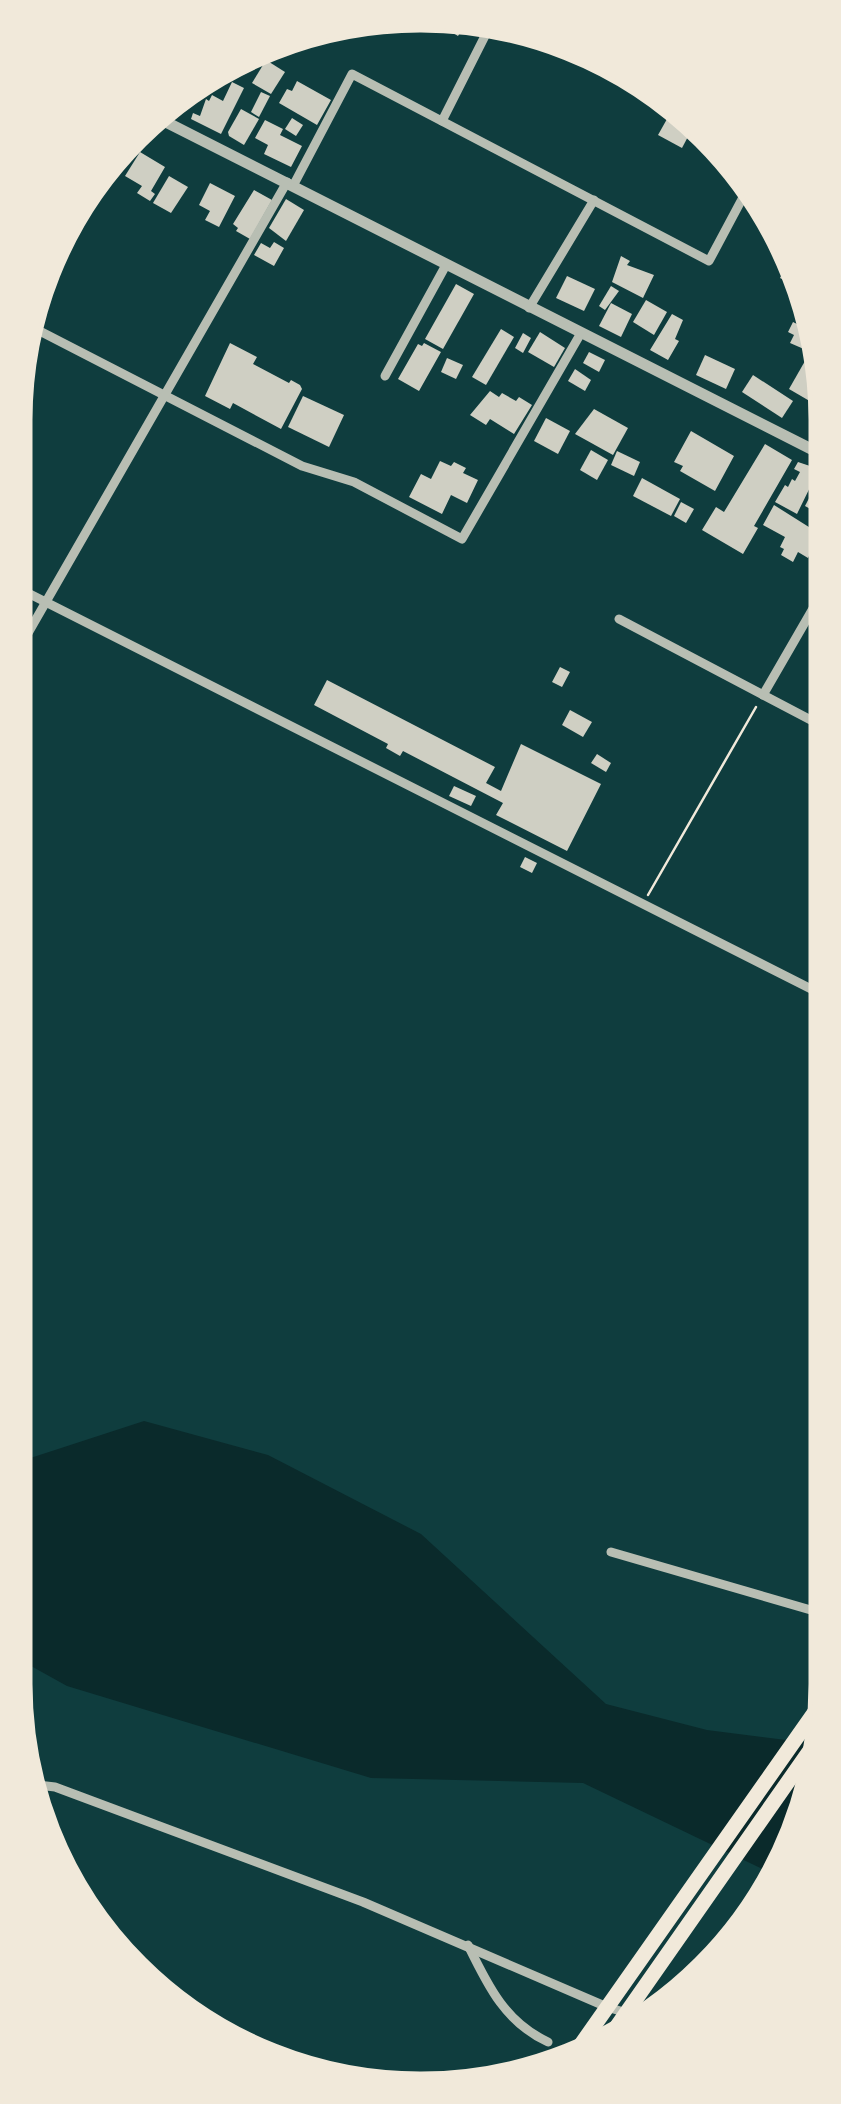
<svg xmlns="http://www.w3.org/2000/svg" width="841" height="2104" font-family="Overpass,sans-serif">
  <style>
    .water { fill: #0a2a2b }
    .building { fill: #cfcfc3 }
    .lines { fill: none; stroke-linecap: round; stroke-linejoin: round }
    .path { stroke: #f1e9da; stroke-width: 2.5 }
    .minor { stroke: #b8beb3; stroke-width: 9 }
    .tertiary { stroke: #b8beb3; stroke-width: 11 }
    .primary { stroke: #f1e9da; stroke-width: 15 }
    .rim { fill: none; stroke: #f1e9da; stroke-width: 5 }
  </style>
  <rect width="100%" height="100%" fill="#0f3d3e"/>
  <path class="water" d="M144 1421 268 1455 421 1534 606 1704 707 1730 818 1744 807 1814 775 1875 583 1783 371 1778 67 1686 13 1656 12 1464Z"/>
  <g class="building">
    <path d="M429 18 442 20 466 23 458 36Z"/>
    <path d="M266 60 285 72 271 94 252 83Z"/>
    <path d="M297 81 331 100 317 125 279 103 287 89 292 91Z"/>
    <path d="M232 82 244 88 221 134 191 119 193 113 200 116 206 99 209 101 212 95 223 101Z"/>
    <path d="M261 92 270 96 259 117 251 112Z"/>
    <path d="M241 109 259 119 244 145 229 136 228 132Z"/>
    <path d="M292 118 303 125 296 136 285 129Z"/>
    <path d="M667 119 692 129 682 148 658 135Z"/>
    <path d="M265 120 283 129 280 135 302 146 291 167 264 154 268 145 255 138Z"/>
    <path d="M140 152 165 167 151 191 155 194 150 201 137 193 142 186 125 176Z"/>
    <path d="M169 176 188 187 171 213 153 203Z"/>
    <path d="M210 183 235 196 219 227 205 220 210 211 199 205Z"/>
    <path d="M254 190 272 200 250 239 236 231 238 228 233 224Z"/>
    <path d="M286 199 304 210 286 241 269 228Z"/>
    <path d="M274 242 284 248 274 266 254 255 261 243 270 248Z"/>
    <path d="M621 256 630 261 627 265 654 275 643 298 612 282Z"/>
    <path d="M789 260 797 264 804 290 780 278Z"/>
    <path d="M567 276 595 289 584 311 556 298Z"/>
    <path d="M456 284 474 294 443 349 425 339Z"/>
    <path d="M611 286 619 291 605 310 599 306Z"/>
    <path d="M646 300 667 312 654 335 633 322Z"/>
    <path d="M611 303 632 314 621 337 599 326Z"/>
    <path d="M672 314 683 320 675 339 679 341 668 360 650 350Z"/>
    <path d="M802 319 813 324 821 352 815 349 813 353 790 343 794 335 788 332 793 322 799 325Z"/>
    <path d="M501 329 514 337 486 385 472 377Z"/>
    <path d="M540 332 565 348 554 367 528 352Z"/>
    <path d="M523 333 531 338 523 353 515 348Z"/>
    <path d="M230 343 257 357 253 364 289 383 291 380 300 385 302 389 281 429 233 403 230 409 205 396Z"/>
    <path d="M424 343 441 352 419 391 398 379 418 344 422 346Z"/>
    <path d="M589 352 605 360 599 372 583 363Z"/>
    <path d="M705 355 735 369 726 389 696 375Z"/>
    <path d="M447 358 463 365 456 379 441 372Z"/>
    <path d="M805 361 825 373V383L813 403 789 389Z"/>
    <path d="M575 369 591 380 585 391 568 381Z"/>
    <path d="M753 375 793 401 782 418 742 392Z"/>
    <path d="M490 391 499 397 502 393 516 401 519 397 532 405 514 434 490 419 486 425 470 415Z"/>
    <path d="M303 396 344 415 329 447 288 427Z"/>
    <path d="M594 409 628 428 613 455 575 434Z"/>
    <path d="M546 418 570 431 558 454 534 441Z"/>
    <path d="M691 431 734 456 715 491 680 471 683 466 674 462Z"/>
    <path d="M765 444 792 460 754 526 758 528 743 554 702 530 716 507 724 512Z"/>
    <path d="M591 450 608 460 597 480 580 470Z"/>
    <path d="M617 451 640 462 634 476 611 465Z"/>
    <path d="M440 461 451 466 454 462 466 468 463 473 478 480 467 503 451 495 442 514 409 497 421 474 431 479Z"/>
    <path d="M798 462 819 469 797 514 775 502 785 485 788 487 792 479 795 481 800 472 794 469Z"/>
    <path d="M821 475 825 477V507L821 515 805 506Z"/>
    <path d="M642 478 680 499 671 516 633 496Z"/>
    <path d="M681 502 694 509 686 523 674 516Z"/>
    <path d="M774 505 820 534 808 558 798 552 793 562 781 555 784 549 780 547 785 537 763 525Z"/>
    <path d="M560 667 570 672 562 687 552 682Z"/>
    <path d="M327 680 495 767 486 783 501 791 521 744 601 784 567 851 496 815 503 803 403 751 400 756 386 748 388 744 314 705Z"/>
    <path d="M570 710 592 722 583 737 562 725Z"/>
    <path d="M597 754 611 763 606 772 591 763Z"/>
    <path d="M454 786 476 796 471 806 449 796Z"/>
    <path d="M525 857 537 863 532 873 520 867Z"/>
  </g>
  <g class="lines">
    <path class="path" d="M648 895 756 707"/>
    <g class="minor">
      <path d="M442 121 490 26"/>
      <path d="M293 186 352 74 709 261 749 186"/>
      <path d="M529 308 594 200"/>
      <path d="M28 325 302 466 354 482 462 539 581 333"/>
      <path d="M385 376 446 265"/>
      <path d="M12 585 827 997"/>
      <path d="M619 619 826 728"/>
      <path d="M12 661 287 182"/>
      <path d="M763 695 826 586"/>
      <path d="M611 1552 828 1615"/>
      <path d="M29 1784 55 1787 363 1902 607 2007 650 2020"/>
      <path d="M468 1945C488 1986 505 2022 548 2042"/>
    </g>
    <path class="tertiary" d="M158 118 825 456"/>
    <g class="primary">
      <path d="M608 2039 820 1736"/>
      <path d="M575 2053 826 1696"/>
    </g>
  </g>
  <path d="M0 0H841V2104H0ZM420 30H421A390 390 0 0 1 811 420V1684A390 390 0 0 1 421 2074H420A390 390 0 0 1 30 1684V420A390 390 0 0 1 420 30Z" fill="#f1e9da" fill-rule="evenodd"/>
  <path class="rim" d="M420 30H421A390 390 0 0 1 811 420V1684A390 390 0 0 1 421 2074H420A390 390 0 0 1 30 1684V420A390 390 0 0 1 420 30Z"/>
</svg>
